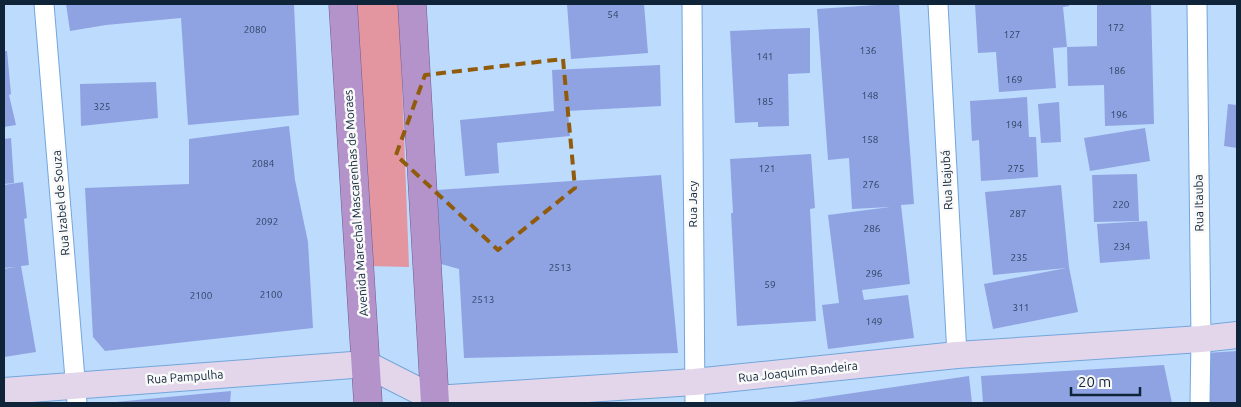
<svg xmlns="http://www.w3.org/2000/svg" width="1241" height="407" font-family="Ubuntu,sans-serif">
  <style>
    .green { fill: #e395a0 }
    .building { fill: #8fa3e3 }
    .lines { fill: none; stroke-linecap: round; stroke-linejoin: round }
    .minor-casing { stroke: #73a6db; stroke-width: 21 }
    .secondary-casing { stroke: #73a6db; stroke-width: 28 }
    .trunk-casing { stroke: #6e5b8f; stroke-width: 29 }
    .minor { stroke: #fff; stroke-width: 19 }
    .secondary { stroke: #e3d6eb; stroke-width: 26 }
    .trunk { stroke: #b493ca; stroke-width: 28 }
    .marked { fill: none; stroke: #905c0c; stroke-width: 4; stroke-dasharray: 10 6; stroke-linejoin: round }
    .labels { text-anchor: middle; stroke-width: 5; stroke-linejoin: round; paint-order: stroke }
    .number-label { font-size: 10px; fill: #2f4464 }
    .street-label { font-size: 12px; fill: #0f2439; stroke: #f9f9f9 }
  </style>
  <rect width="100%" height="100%" fill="#bcdbfd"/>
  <path class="green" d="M356 4H399L409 267 368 266Z"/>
  <g class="building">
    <path d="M66 4H294L299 115 188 125 181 18 106 25 70 31Z"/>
    <path d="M567 4H644L648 53 571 59Z"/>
    <path d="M891 4H899L914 204 901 205 910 284 862 290 864 300 908 295 914 338 828 349 822 305 839 303 828 215 890 207 852 209 849 158 828 160 817 9Z"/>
    <path d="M975 4H1069V6L1063 7 1067 47 1053 48 1056 88 999 92 996 52 978 53Z"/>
    <path d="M1097 4H1151L1154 124 1105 126 1104 85 1068 86 1067 47 1102 46H1097Z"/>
    <path d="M810 28V73L788 74 789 126 758 127V122L735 123 730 31 776 29Z"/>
    <path d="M4 51H7L11 94 9 95 16 125 4 127Z"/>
    <path d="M660 65 661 106 568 111 570 136 497 143 499 173 465 176 460 120 554 111 552 70Z"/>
    <path d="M156 82 158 118 81 126 80 84Z"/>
    <path d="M1027 97 1029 137H1036L1038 177 981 181 979 140 972 141 970 101Z"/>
    <path d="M1059 102 1061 142 1041 143 1038 104Z"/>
    <path d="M1228 104 1237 105V148L1224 146Z"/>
    <path d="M289 126 295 180 308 242 313 328 105 351 93 337 85 188 189 184V139Z"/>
    <path d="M1145 128 1150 161 1090 171 1084 138Z"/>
    <path d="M11 138 14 183 4 184V139Z"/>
    <path d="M811 154 815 208 810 209 816 321 737 326 731 213H733L730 159Z"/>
    <path d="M1137 174 1139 221 1094 222 1092 175Z"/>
    <path d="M661 175 678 353 464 358 459 269 441 264 437 190Z"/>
    <path d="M23 182 27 218 24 219 29 265 21 266 36 352 4 357V269L15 267 4 268V185Z"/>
    <path d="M1061 185 1069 267 1078 312 993 329 984 284 1066 268 993 275 985 192Z"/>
    <path d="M1147 221 1150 259 1100 263 1097 224Z"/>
    <path d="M1237 351V403H1210L1206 353Z"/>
    <path d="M1164 365 1172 403H983L981 376Z"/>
    <path d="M969 376 972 403H792V402Z"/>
    <path d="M231 391 230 403H116V402Z"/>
  </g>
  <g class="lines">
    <defs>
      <g id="minor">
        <path d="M44 4 77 403"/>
        <path d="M692 4 695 403"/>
        <path d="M938 4 957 355"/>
        <path d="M1197 4 1201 339 1200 403"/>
      </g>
      <path id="secondary" d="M4 391 366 364 435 399 694 382 957 355 1201 339 1237 335"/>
      <g id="trunk">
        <path d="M343 4 368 403"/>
        <path d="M412 4 435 403"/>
      </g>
    </defs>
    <use href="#minor" class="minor-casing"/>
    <use href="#secondary" class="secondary-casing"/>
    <use href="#trunk" class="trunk-casing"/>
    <use href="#minor" class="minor"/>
    <use href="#secondary" class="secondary"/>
    <use href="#trunk" class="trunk"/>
  </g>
  <path class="marked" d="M563 59 575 188 498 250 396 155 425 75Z"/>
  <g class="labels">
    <g class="number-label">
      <text x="613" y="18">54</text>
      <text x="1116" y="31">172</text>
      <text x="255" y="33">2080</text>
      <text x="1012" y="38">127</text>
      <text x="868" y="54">136</text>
      <text x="765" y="60">141</text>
      <text x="1117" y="74">186</text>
      <text x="1014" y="83">169</text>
      <text x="870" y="99">148</text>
      <text x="765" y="105">185</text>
      <text x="102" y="110">325</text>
      <text x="1119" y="118">196</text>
      <text x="1014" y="128">194</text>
      <text x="870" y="143">158</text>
      <text x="263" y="167">2084</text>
      <text x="767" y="172">121</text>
      <text x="1016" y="172">275</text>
      <text x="871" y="188">276</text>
      <text x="1121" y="208">220</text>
      <text x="1018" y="217">287</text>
      <text x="267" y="225">2092</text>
      <text x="872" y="232">286</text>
      <text x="1122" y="250">234</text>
      <text x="1019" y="261">235</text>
      <text x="560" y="271">2513</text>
      <text x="874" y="277">296</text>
      <text x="770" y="288">59</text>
      <text x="271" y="298">2100</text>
      <text x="201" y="299">2100</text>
      <text x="483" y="303">2513</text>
      <text x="1021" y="311">311</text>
      <text x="874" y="325">149</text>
    </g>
    <g class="street-label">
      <text transform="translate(947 180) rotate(-93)" y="4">Rua Itajubá</text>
      <text transform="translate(61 203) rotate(-95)" y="4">Rua Izabel de Souza</text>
      <text transform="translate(356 203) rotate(-94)" y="4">Avenida Marechal Mascarenhas de Moraes</text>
      <text transform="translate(1199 203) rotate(-91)" y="4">Rua Itauba</text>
      <text transform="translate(693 204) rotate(-90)" y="4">Rua Jacy</text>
      <text transform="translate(798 372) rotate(-6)" y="4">Rua Joaquim Bandeira</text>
      <text transform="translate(185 377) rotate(-4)" y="4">Rua Pampulha</text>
    </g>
  </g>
  <rect width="1241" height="407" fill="none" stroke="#0f2439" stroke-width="10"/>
  <path d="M1071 387v8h69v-8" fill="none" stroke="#0f2439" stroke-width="2.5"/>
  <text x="1078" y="387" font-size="15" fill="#0f2439" stroke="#f9f9f9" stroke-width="4" paint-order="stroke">20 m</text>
</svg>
